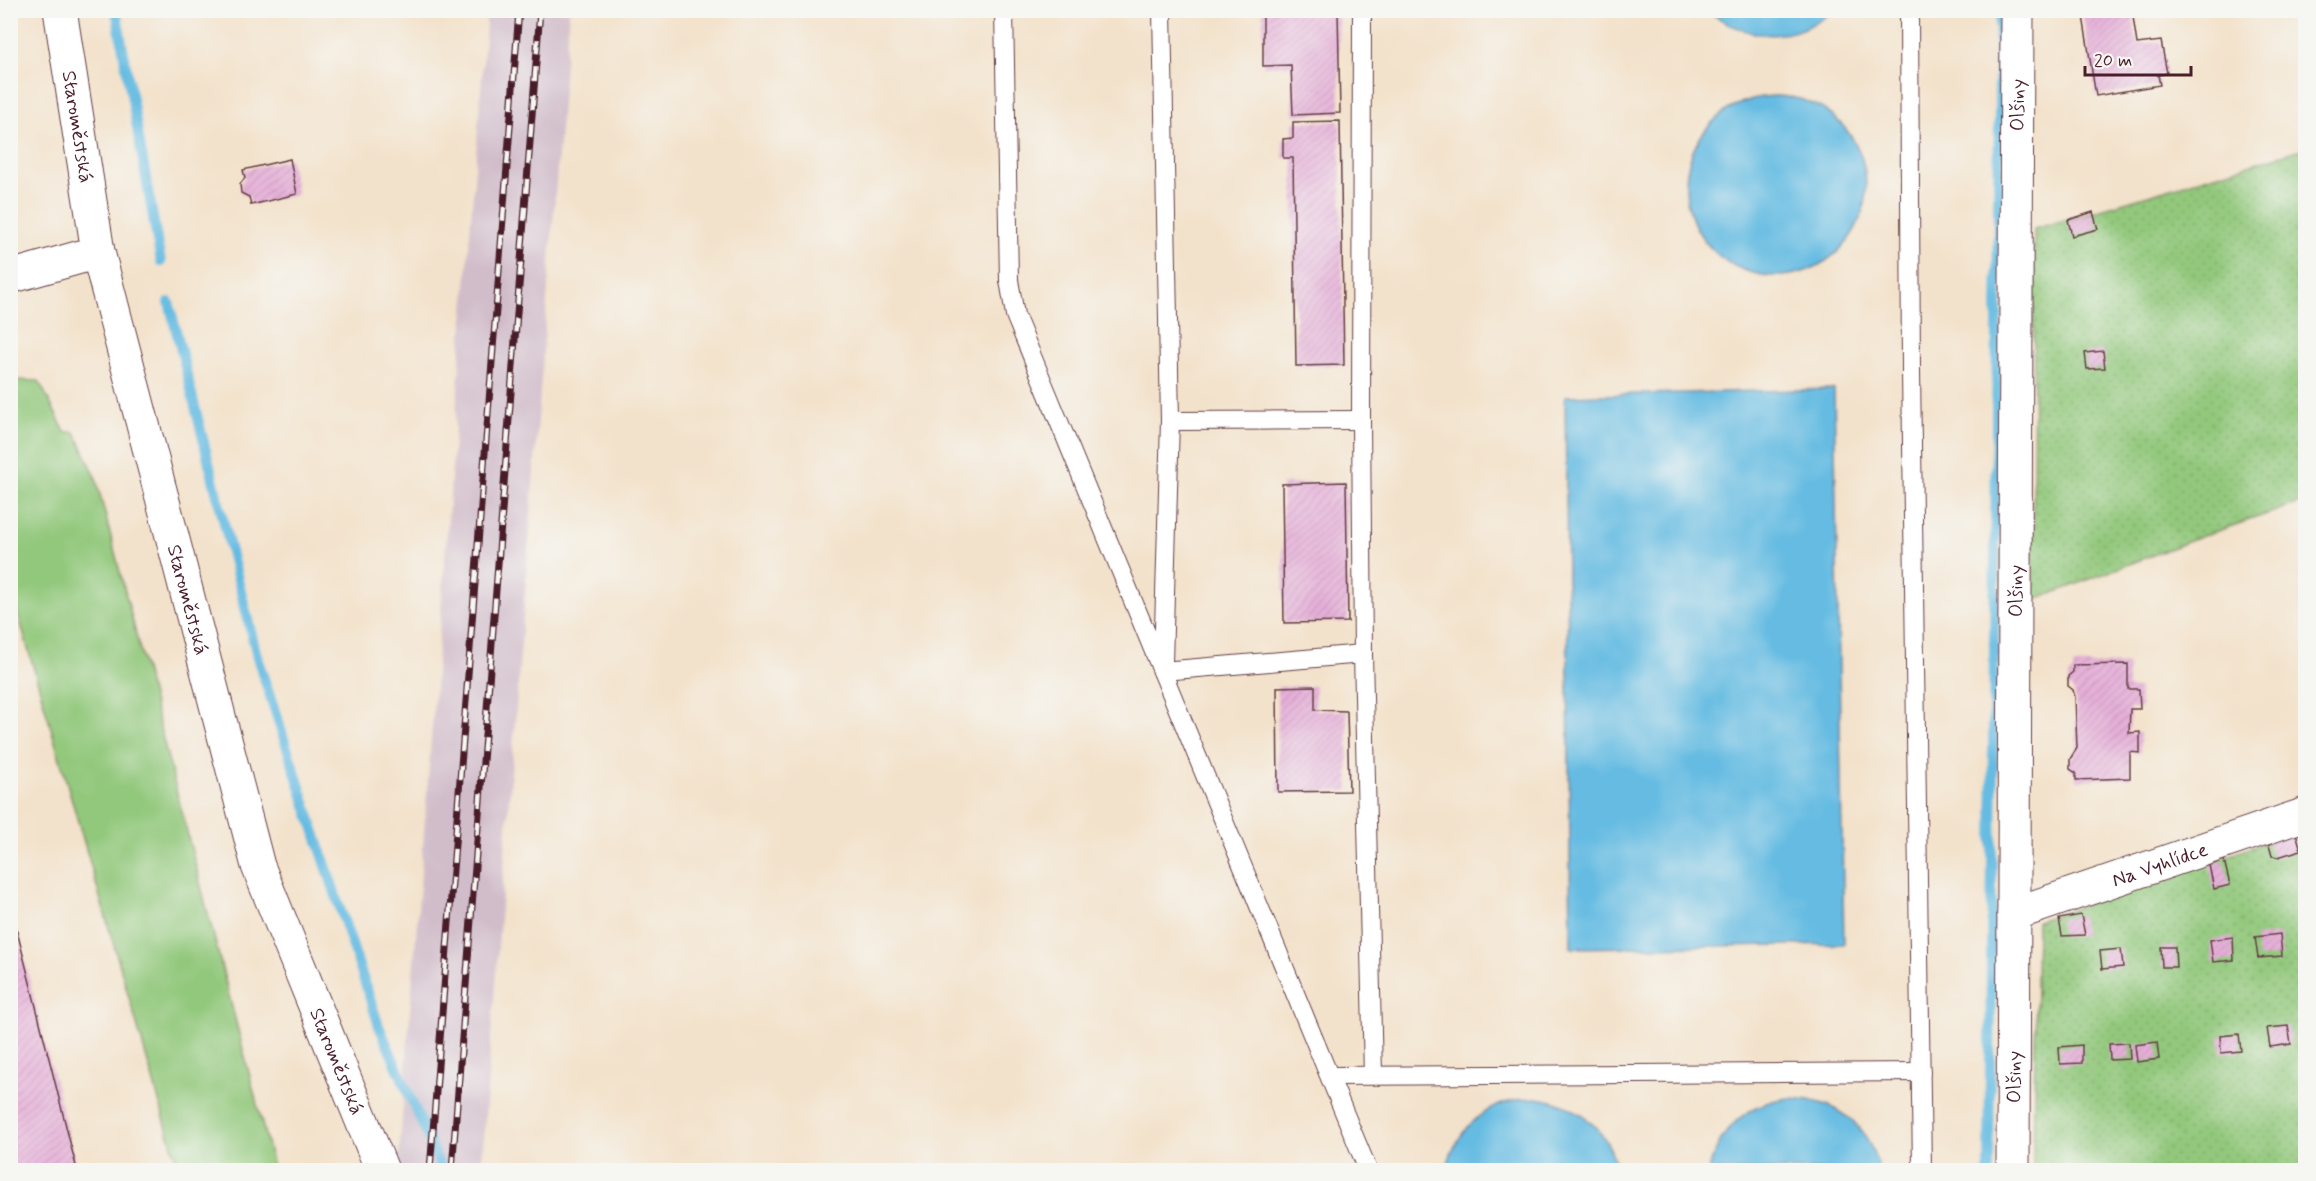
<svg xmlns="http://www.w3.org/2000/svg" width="2316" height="1181" font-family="Mynerve,sans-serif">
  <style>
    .industrial { fill: #d1bdca }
    .green { fill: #92c87b; stroke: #6e7453; stroke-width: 1.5 }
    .garden { fill: url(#garden-dots); stroke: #6e7453; stroke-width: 1.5 }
    .water { fill: #65bbe2; stroke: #586d86; stroke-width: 1.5 }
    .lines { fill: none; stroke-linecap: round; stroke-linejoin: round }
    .stream { stroke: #65bbe2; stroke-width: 10 }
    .building { fill: url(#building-hatch) }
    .lane-casing { stroke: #633c43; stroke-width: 20 }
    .street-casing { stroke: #633c43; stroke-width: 35 }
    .lane { stroke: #fff; stroke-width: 18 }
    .street { stroke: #fff; stroke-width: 33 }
    .rail-casing { stroke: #4a1f2b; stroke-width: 7 }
    .rail { stroke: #f6f6f2; stroke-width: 4.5; stroke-dasharray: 14; stroke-linecap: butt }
    .labels { text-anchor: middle; stroke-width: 5; stroke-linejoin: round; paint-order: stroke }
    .street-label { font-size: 20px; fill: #4a1f2b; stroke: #f6f6f2 }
  </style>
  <defs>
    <pattern id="garden-dots" width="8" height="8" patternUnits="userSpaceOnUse" patternTransform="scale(1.5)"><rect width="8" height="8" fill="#92c87b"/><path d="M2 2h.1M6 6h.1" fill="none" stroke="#7fab6a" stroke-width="1.8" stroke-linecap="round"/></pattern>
    <pattern id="building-hatch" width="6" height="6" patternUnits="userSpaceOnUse" patternTransform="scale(1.5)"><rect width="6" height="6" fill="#e6b0d9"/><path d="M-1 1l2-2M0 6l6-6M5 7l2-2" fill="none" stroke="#c797ba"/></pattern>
  </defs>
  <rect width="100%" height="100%" fill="#f6f6f2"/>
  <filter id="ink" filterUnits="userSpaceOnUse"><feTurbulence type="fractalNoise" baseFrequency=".0167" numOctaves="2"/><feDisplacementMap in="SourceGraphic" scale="12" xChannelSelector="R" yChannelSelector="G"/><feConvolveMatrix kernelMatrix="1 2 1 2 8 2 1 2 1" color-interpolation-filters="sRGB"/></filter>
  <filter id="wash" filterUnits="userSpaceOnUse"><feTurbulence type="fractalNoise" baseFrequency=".008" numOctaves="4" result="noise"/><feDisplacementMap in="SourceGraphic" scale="24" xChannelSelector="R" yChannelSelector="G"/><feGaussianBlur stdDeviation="1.35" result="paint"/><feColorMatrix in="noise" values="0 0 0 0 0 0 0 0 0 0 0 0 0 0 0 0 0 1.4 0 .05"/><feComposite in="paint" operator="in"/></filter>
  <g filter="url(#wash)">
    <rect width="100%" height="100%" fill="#f3e2cb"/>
    <path class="industrial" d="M487 11H569L481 1170H398Z"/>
    <path class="green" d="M10 380 39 381 65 432H75L95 475 274 1170H179L11 590Z"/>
    <g class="garden">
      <path d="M2305 148V501L2200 537 2033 601 2034 229Z"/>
      <path d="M2305 829V1170H2033L2037 921Z"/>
    </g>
    <g class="water">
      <path d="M1708 11H1833C1791 44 1750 42 1708 11Z"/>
      <circle cx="1776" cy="186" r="90"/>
      <path d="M1834 389 1844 944 1571 948 1565 396Z"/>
      <path d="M1536 1098C1577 1103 1609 1129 1617 1170H1446C1457 1125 1490 1099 1536 1098Z"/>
      <path d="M1790 1098C1838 1100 1868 1124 1879 1170H1709C1719 1129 1748 1102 1790 1098Z"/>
    </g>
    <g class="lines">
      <g class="stream">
        <path d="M116 10 161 262"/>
        <path d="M169 302 258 660 379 1026 442 1170"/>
        <path d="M1989 1170 2000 10"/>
      </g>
    </g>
    <g id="blocks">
      <g class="building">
        <path d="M1263 10H1338L1340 113 1293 115 1291 65 1263 66Z"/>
        <path d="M2082 10H2132L2137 44 2161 41 2167 73 2158 75 2160 85 2096 96Z"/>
        <path d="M1340 121 1344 365 1296 366 1293 158H1283V139L1293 138V122Z"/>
        <path d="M290 159 297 194 251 205 249 197 241 193 240 184 245 178 243 170Z"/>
        <path d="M2093 212 2098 229 2072 236 2068 220Z"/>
        <path d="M2103 351 2105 368 2087 369 2085 353Z"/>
        <path d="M1346 482 1348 622 1284 623 1282 484Z"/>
        <path d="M2128 664V689H2139L2140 709H2130L2129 733 2140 732V753L2130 752V778L2076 780V773L2070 769V759L2077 748 2075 697 2073 690 2068 686V676L2073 672V665Z"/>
        <path d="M1315 686V710L1347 711 1349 791 1278 792 1277 687Z"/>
        <path d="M2296 833 2301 850 2278 857 2272 856 2268 842Z"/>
        <path d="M2224 860 2230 885 2214 889 2209 865Z"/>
        <path d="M10 907H11L77 1170H10Z"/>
        <path d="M2081 915 2085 935 2062 936 2059 919Z"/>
        <path d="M2280 934 2282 956 2258 958 2255 937Z"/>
        <path d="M2233 937 2234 960 2213 962 2210 940Z"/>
        <path d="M2161 947H2175L2176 967H2162Z"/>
        <path d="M2121 949 2123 967 2102 969 2100 951Z"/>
        <path d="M2288 1026 2291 1044 2270 1047 2267 1028Z"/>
        <path d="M2239 1034 2241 1051 2221 1053 2220 1036Z"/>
        <path d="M2157 1042 2159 1059 2137 1062 2135 1045Z"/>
        <path d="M2129 1043 2130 1059 2110 1060 2109 1044Z"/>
        <path d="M2082 1045V1063L2060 1064 2059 1047Z"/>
      </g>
    </g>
  </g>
  <g filter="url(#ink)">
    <use href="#blocks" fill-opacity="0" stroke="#633c43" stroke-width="1.5"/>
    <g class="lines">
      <defs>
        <g id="lane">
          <path d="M1004 10 1009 280 1015 315 1368 1170"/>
          <path d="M1162 10 1170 421 1163 663"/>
          <path d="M1362 10 1361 420 1363 654 1373 1075"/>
          <path d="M1909 10 1911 371 1922 1170"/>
          <path d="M1170 421 1361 420"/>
          <path d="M1162 671 1363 654"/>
          <path d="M1330 1076 1921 1072"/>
        </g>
        <g id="street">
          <path id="s1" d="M60 10 98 252 258 866 382 1170"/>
          <path d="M10 277 98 252"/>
          <path id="s2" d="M2014 914 2306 814"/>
          <path id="s3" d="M2013 1170 2017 10"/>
        </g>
      </defs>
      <use href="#lane" class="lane-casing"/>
      <use href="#street" class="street-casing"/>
      <use href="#lane" class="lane"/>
      <use href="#street" class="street"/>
      <defs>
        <g id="rail">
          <path d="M430 1170 519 10"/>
          <path d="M452 1170 540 10"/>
        </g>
      </defs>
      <use href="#rail" class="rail-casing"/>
      <use href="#rail" class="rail"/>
    </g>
  </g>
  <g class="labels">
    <g class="street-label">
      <text dy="7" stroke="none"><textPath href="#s3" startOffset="1065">Olšiny</textPath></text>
      <text dy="7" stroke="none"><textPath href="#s1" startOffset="118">Staroměstská</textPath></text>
      <text dy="7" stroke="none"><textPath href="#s3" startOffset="579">Olšiny</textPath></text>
      <text dy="7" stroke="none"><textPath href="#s1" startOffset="604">Staroměstská</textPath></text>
      <text dy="7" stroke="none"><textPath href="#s2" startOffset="154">Na Vyhlídce</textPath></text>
      <text dy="7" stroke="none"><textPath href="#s1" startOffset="1090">Staroměstská</textPath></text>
      <text dy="7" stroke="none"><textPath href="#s3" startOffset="93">Olšiny</textPath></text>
    </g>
  </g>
  <rect width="2316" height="1181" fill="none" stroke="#f6f6f2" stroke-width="36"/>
  <path d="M2085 66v9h106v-9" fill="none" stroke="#4a1f2b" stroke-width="3"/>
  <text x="2094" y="66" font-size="18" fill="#4a1f2b" stroke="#f6f6f2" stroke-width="4.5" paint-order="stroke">20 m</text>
</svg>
